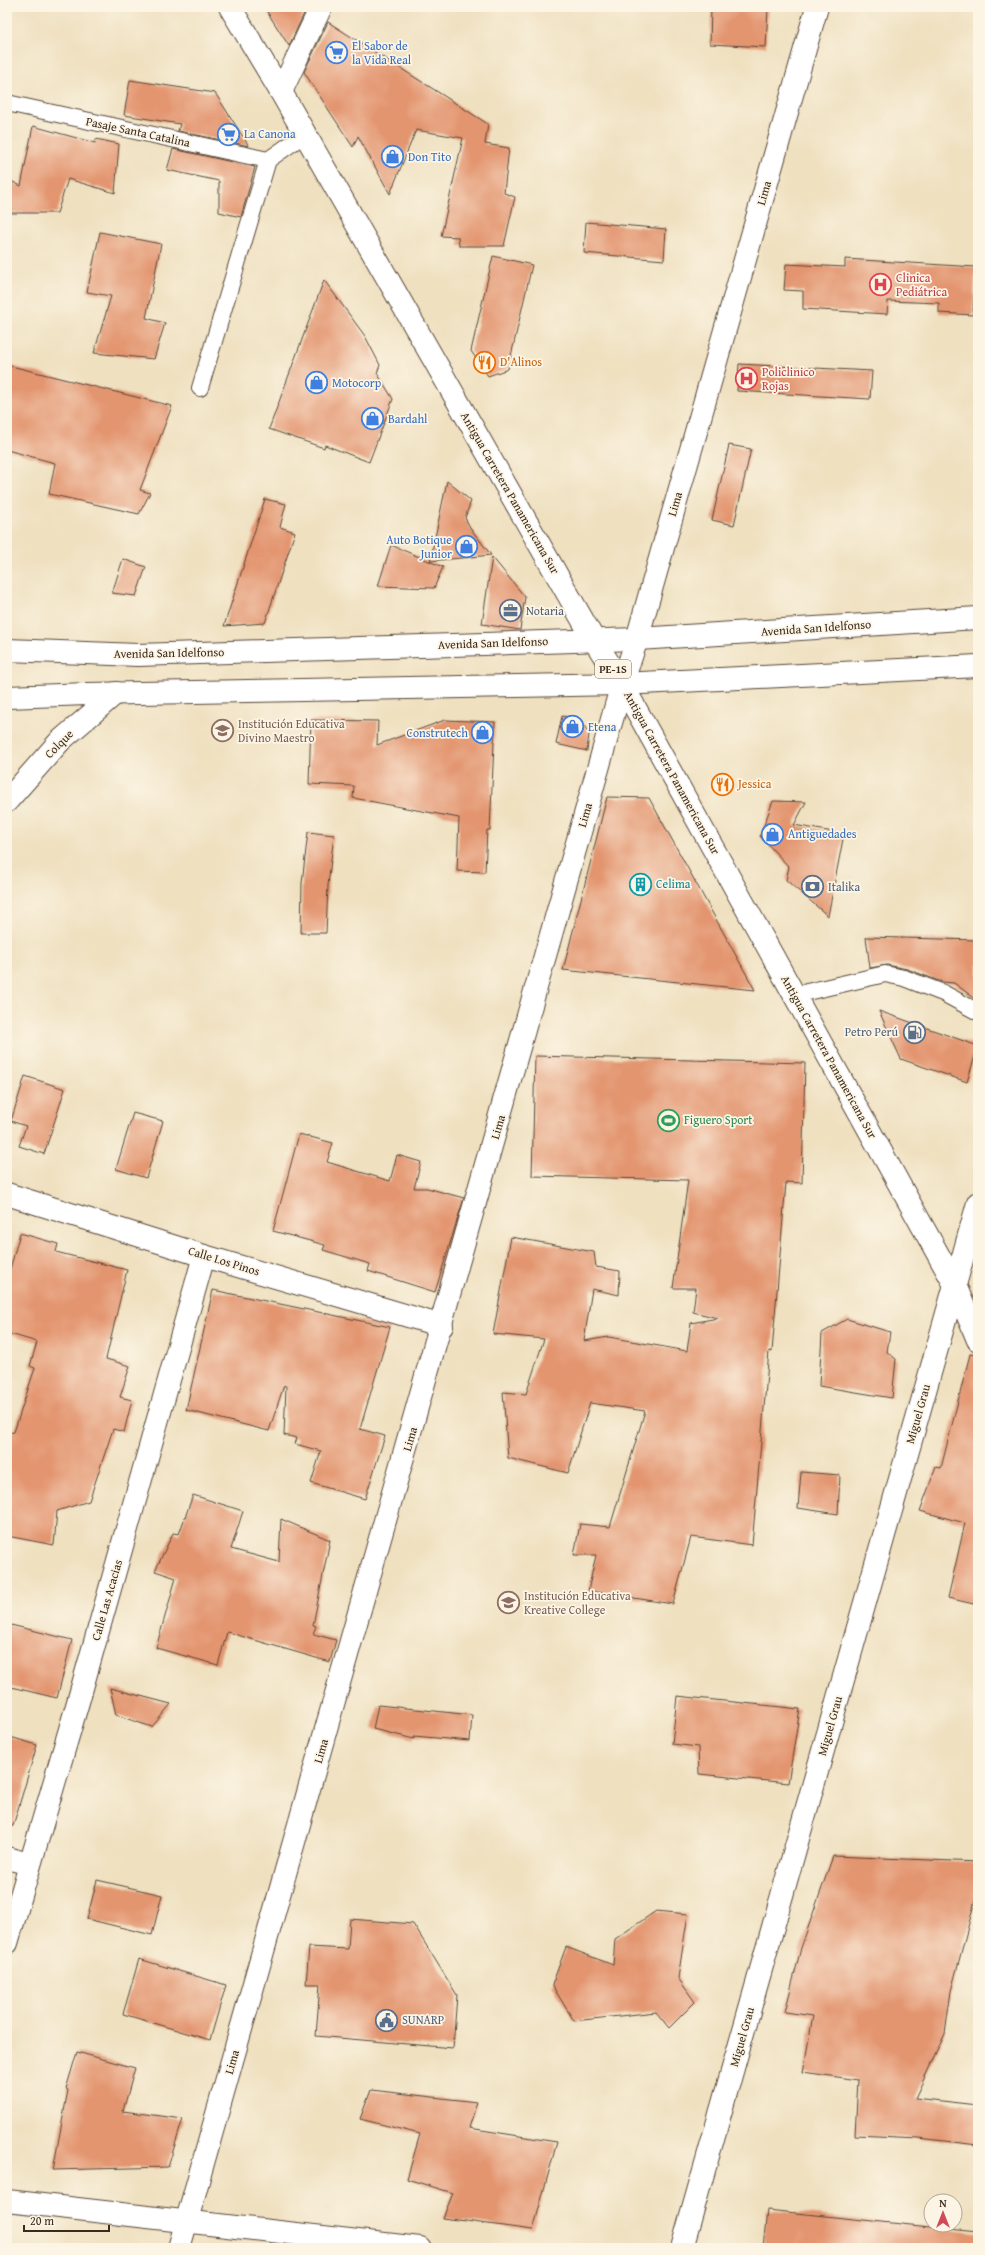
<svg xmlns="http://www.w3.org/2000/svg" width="985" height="2255" font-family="'Gentium Book Plus',serif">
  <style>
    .building { fill: #e39570 }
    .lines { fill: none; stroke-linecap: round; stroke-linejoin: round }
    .lane-casing { stroke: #564536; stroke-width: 18 }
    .street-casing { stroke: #564536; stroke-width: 24 }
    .secondary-casing { stroke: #564536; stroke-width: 24 }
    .highway-casing { stroke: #564536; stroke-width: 24 }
    .lane { stroke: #fff; stroke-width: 16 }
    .street { stroke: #fff; stroke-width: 22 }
    .secondary { stroke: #fff; stroke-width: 22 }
    .highway { stroke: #fff; stroke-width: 22 }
    .labels { text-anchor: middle; stroke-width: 3.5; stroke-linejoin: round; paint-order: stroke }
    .shield { fill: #fcf5e5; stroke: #75675a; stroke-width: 1 }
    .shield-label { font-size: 11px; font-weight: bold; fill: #3b2a1e }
    .shop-label { font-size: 12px; fill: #366cbe; stroke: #fcf5e5; text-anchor: start }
    .street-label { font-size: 12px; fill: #3b2a1e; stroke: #fcf5e5 }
    .health-label { font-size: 12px; fill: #be3a42; stroke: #fcf5e5; text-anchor: start }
    .food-label { font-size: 12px; fill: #c56008; stroke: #fcf5e5; text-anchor: start }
    .service-label { font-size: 12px; fill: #4e5e75; stroke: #fcf5e5; text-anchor: start }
    .education-label { font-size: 12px; fill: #785e54; stroke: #fcf5e5; text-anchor: start }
    .culture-label { font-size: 12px; fill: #0d838f; stroke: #fcf5e5; text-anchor: start }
    .leisure-label { font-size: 12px; fill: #27864d; stroke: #fcf5e5; text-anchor: start }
  </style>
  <rect width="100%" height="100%" fill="#fcf5e5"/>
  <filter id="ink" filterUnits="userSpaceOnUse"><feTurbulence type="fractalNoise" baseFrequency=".025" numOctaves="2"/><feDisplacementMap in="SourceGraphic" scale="8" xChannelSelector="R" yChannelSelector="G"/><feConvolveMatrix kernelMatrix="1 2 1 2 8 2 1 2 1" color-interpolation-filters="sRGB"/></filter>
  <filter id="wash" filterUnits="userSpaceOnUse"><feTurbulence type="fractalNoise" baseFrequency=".012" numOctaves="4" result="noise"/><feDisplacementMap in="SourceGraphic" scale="16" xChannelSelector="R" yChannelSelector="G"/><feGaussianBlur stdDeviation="0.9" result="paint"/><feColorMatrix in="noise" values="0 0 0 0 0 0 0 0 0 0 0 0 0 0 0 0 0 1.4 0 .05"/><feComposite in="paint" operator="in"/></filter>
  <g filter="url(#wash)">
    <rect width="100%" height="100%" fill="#efe0c0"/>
    <g id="blocks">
      <g class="building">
        <path d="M264 7H307L289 46Z"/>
        <path d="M711 7H768L766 47 710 44Z"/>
        <path d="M328 22 488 124 485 144 509 148 504 193 515 197 504 246H459L458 237 441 236 463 138 416 130 390 194 358 136 353 147 304 72Z"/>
        <path d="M130 80 215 93 249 146 178 131 180 124 124 115Z"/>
        <path d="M33 126 95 143 96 139 119 144 115 193 68 179 57 213H7V179L21 186Z"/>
        <path d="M173 149 255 167 241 217 219 212V181L167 170Z"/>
        <path d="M586 222 666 229 664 260 584 253Z"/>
        <path d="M100 232 161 244 146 318 165 323 154 359 94 353 111 296 87 292Z"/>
        <path d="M493 256 532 265 508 369 488 376 471 351Z"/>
        <path d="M845 259 976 267 973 315 939 313V303L888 301 887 314 803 309V291L784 290 786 264 845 267Z"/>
        <path d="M324 280 365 336 380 365 377 373 393 399 369 462 325 445 324 448 269 429Z"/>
        <path d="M739 364 872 371 870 399 737 391Z"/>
        <path d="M7 365 172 406 140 490 150 493 139 514 49 494 55 463 7 450Z"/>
        <path d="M729 445 751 449 734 525 712 520Z"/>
        <path d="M447 481 471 501 465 518 471 529 491 555 430 561Z"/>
        <path d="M265 499 286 504 280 527 295 532 265 623 224 626Z"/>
        <path d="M391 545 443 567 434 588 378 586Z"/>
        <path d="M492 557 525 597 520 630 482 624Z"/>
        <path d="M123 559 146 567 136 596 112 593Z"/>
        <path d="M562 716 581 720 589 734 587 751 556 744Z"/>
        <path d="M311 720 378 721 377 745 445 720 495 722 490 830H487L485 872 457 871 459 818 353 798 354 786 309 784Z"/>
        <path d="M607 797 649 798 755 990 563 970Z"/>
        <path d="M773 801 806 802 794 825 844 834 828 916 786 880 789 867 760 836Z"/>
        <path d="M308 832 334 835 328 885 326 933H301L302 883Z"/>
        <path d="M866 937 978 940V1001L954 983 942 982 907 969 887 965 870 968Z"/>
        <path d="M879 1011 978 1046 967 1082 901 1059Z"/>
        <path d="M535 1056 805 1063 802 1183 786 1182 772 1352 769 1351 752 1545 691 1537 673 1604 588 1591 596 1555H574L580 1524 610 1527 645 1411 590 1403 568 1473 508 1458 503 1392 526 1394 544 1339 493 1334 511 1237 594 1252 596 1267 620 1271 619 1295 592 1289 584 1341 609 1337 687 1351 691 1323 718 1318 693 1312 696 1288H673L688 1180 532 1176Z"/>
        <path d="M25 1076 65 1089 44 1154 19 1146 26 1126 11 1121Z"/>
        <path d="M133 1113 163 1121 146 1178 116 1169Z"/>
        <path d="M299 1134 333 1143 327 1162 390 1181 397 1155 421 1162 414 1188H427L464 1198 435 1292 368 1271 370 1264 323 1250 325 1245 273 1231Z"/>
        <path d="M20 1233 58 1244 56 1252 127 1270 106 1359 130 1366 120 1397 132 1400 124 1432 113 1429 89 1501 57 1511 54 1545 7 1536V1433L14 1432 35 1368 30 1366 37 1342 7 1333V1280Z"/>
        <path d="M213 1290 390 1327 360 1429 385 1436 365 1499 311 1483 321 1451 295 1444 297 1438 284 1435 286 1386 284 1385 269 1431 186 1410Z"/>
        <path d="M847 1319 890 1332 887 1352 896 1359 892 1398 819 1386 822 1333Z"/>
        <path d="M970 1354 978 1355V1605L948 1598 965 1523 920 1511 936 1467 941 1468Z"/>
        <path d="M801 1472 840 1475 838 1514 798 1508Z"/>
        <path d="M193 1495 243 1511 231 1549 279 1562 281 1519 330 1540 313 1625 316 1626 313 1634 336 1640 330 1662 227 1632 218 1665 156 1648 176 1578 155 1571 173 1533 179 1534Z"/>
        <path d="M7 1624 72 1640 57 1698 7 1686Z"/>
        <path d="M110 1688 171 1704 152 1727 116 1715Z"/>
        <path d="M677 1696 800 1709 788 1783 699 1774 698 1747 672 1744Z"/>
        <path d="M378 1705 472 1715 470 1741 414 1736V1739L373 1729Z"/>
        <path d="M7 1736 37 1745 13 1826H7Z"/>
        <path d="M833 1856 978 1862V1889L951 1991 945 2034 915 2098 978 2105V2145L919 2138 855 2135 858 2080 803 2072 813 2016 785 2012 801 1948Z"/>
        <path d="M97 1880 162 1895 152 1935 87 1919Z"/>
        <path d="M656 1911 688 1914 678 1978 695 2002 669 2028 656 2012 574 2021 552 1985 566 1947 613 1965 615 1939Z"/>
        <path d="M350 1919 413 1924 457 1995 453 2048 316 2036 320 1984H306L309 1947 348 1949Z"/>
        <path d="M139 1959 226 1985 210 2040 123 2014Z"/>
        <path d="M77 2052 135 2068 123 2111 183 2119 168 2167 53 2170 68 2090 66 2089Z"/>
        <path d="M371 2090 477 2102 469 2128 557 2142 533 2230 443 2218 453 2193 407 2179 420 2134 360 2119Z"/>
        <path d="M767 2210 978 2232V2248H763Z"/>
      </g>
    </g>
  </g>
  <g filter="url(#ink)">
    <use href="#blocks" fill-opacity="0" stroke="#564536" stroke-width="1"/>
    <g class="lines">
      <defs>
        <g id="lane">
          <path d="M7 103 268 160"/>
          <path d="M200 388 268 160 305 134"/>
          <path d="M794 995 885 974 904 978 943 993 978 1012"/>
        </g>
        <g id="street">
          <path d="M281 92 321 7"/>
          <path d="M7 801 60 741 116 693"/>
          <path d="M7 1194 204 1256 442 1326"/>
          <path d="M7 1858 29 1864"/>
          <path d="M7 1943 78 1702 204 1256"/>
          <path d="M7 2201 420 2248"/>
          <path d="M179 2248 622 684"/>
          <path d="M682 2248 955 1285"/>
        </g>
        <g id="secondary">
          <path d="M7 650 138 655 637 639 978 618"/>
          <path d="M622 684 637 639 817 7"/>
          <path d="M7 697 87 694 622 684 978 666"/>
          <path d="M955 1285 978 1203"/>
        </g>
        <path id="highway" d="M230 7 281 92 594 640 622 684 955 1285 978 1340"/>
      </defs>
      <use href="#lane" class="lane-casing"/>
      <use href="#street" class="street-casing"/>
      <use href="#secondary" class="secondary-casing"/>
      <use href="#highway" class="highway-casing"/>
      <use href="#lane" class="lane"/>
      <use href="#street" class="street"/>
      <use href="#secondary" class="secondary"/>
      <use href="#highway" class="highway"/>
    </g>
  </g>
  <defs>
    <symbol id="supermarket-ring" viewBox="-11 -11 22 22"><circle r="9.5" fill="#fcf5e5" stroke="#3f7fe0" stroke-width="1.5"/><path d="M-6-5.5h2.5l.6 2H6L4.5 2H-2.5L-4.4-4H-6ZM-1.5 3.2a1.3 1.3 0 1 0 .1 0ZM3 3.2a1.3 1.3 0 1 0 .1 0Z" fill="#3f7fe0"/></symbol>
    <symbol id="shop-ring" viewBox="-11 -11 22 22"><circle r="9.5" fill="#fcf5e5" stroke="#3f7fe0" stroke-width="1.5"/><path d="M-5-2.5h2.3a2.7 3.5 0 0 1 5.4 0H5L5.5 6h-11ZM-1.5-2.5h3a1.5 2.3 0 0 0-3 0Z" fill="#3f7fe0"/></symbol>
    <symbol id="hospital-ring" viewBox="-11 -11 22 22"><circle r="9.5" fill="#fcf5e5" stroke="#e0444e" stroke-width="1.5"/><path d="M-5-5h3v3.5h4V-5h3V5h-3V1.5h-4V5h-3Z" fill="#e0444e"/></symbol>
    <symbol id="restaurant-ring" viewBox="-11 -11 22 22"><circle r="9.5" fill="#fcf5e5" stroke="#e8710a" stroke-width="1.5"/><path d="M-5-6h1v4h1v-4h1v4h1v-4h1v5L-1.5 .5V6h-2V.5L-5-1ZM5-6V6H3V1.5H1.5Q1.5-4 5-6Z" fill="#e8710a"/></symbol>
    <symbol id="office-ring" viewBox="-11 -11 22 22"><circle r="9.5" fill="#fcf5e5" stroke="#5c6f8a" stroke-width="1.5"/><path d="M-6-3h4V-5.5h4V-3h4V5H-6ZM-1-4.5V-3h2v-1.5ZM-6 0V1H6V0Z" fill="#5c6f8a"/></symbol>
    <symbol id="school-ring" viewBox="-11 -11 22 22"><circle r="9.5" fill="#fcf5e5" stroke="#8d6e63" stroke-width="1.5"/><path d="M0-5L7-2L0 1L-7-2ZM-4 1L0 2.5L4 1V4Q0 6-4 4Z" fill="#8d6e63"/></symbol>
    <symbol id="building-ring" viewBox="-11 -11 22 22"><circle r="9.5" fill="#fcf5e5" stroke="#0f9aa8" stroke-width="1.5"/><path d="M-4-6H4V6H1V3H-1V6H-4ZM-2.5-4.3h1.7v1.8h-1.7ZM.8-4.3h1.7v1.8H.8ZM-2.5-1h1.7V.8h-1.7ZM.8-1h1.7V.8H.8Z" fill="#0f9aa8"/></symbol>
    <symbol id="bank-ring" viewBox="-11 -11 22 22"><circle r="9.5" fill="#fcf5e5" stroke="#5c6f8a" stroke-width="1.5"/><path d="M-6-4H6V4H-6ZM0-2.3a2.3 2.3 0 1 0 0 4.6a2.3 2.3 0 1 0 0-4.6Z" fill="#5c6f8a"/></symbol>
    <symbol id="fuel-ring" viewBox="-11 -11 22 22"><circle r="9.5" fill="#fcf5e5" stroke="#5c6f8a" stroke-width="1.5"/><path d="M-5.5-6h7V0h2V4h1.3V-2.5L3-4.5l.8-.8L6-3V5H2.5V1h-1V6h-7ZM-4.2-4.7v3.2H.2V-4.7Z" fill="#5c6f8a"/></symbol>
    <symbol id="stadium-ring" viewBox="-11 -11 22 22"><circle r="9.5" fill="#fcf5e5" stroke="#2e9e5b" stroke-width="1.5"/><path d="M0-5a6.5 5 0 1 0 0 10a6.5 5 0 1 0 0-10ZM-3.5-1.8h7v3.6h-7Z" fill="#2e9e5b"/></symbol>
    <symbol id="civic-ring" viewBox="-11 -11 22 22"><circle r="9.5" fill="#fcf5e5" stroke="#5c6f8a" stroke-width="1.5"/><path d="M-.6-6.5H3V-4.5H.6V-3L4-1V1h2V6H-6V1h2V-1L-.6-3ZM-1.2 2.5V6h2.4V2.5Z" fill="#5c6f8a"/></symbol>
  </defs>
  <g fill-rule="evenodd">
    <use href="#supermarket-ring" x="324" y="40" width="25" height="25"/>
    <use href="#supermarket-ring" x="216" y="122" width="25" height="25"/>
    <use href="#shop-ring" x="380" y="144" width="25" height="25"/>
    <use href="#hospital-ring" x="868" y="272" width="25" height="25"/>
    <use href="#restaurant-ring" x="472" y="350" width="25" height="25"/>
    <use href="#hospital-ring" x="734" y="366" width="25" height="25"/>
    <use href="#shop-ring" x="304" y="370" width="25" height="25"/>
    <use href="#shop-ring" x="360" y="406" width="25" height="25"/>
    <use href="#shop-ring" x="454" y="534" width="25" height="25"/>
    <use href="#office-ring" x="498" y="598" width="25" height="25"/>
    <use href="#shop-ring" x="560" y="714" width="25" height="25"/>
    <use href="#school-ring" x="210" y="718" width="25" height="25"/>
    <use href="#shop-ring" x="470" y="720" width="25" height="25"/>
    <use href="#restaurant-ring" x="710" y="772" width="25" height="25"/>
    <use href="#shop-ring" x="760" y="822" width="25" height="25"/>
    <use href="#building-ring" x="628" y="872" width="25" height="25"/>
    <use href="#bank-ring" x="800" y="874" width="25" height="25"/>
    <use href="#fuel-ring" x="902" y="1020" width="25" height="25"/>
    <use href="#stadium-ring" x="656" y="1108" width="25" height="25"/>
    <use href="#school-ring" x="496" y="1590" width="25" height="25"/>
    <use href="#civic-ring" x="374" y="2008" width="25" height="25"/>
  </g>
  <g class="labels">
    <rect class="shield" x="595" y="660" width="36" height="18" rx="3"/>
    <g class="shield-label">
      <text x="613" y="673">PE-1S</text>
    </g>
    <g class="shop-label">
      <text x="352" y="50">El Sabor de<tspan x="352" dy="14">la Vida Real</tspan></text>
      <text x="244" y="138">La Canona</text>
      <text x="408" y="161">Don Tito</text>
      <text x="332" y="387">Motocorp</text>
      <text x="388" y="423">Bardahl</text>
      <text x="452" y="544" text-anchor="end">Auto Botique<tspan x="452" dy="14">Junior</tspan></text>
      <text x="588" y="731">Etena</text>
      <text x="468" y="737" text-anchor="end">Construtech</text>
      <text x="788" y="838">Antiguedades</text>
    </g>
    <g class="street-label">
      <text transform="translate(138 132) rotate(12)" y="4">Pasaje Santa Catalina</text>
      <text transform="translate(764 193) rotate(-74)" y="4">Lima</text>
      <text transform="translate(510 493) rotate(60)" y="4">Antigua Carretera Panamericana Sur</text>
      <text transform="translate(675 504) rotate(-74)" y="4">Lima</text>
      <text transform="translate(816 628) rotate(-4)" y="4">Avenida San Idelfonso</text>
      <text transform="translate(493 643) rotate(-2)" y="4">Avenida San Idelfonso</text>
      <text transform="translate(169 653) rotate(-1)" y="4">Avenida San Idelfonso</text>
      <text transform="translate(59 744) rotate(-45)" y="4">Colque</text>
      <text transform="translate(672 773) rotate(61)" y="4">Antigua Carretera Panamericana Sur</text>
      <text transform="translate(585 815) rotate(-74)" y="4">Lima</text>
      <text transform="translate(829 1057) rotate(61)" y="4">Antigua Carretera Panamericana Sur</text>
      <text transform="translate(498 1127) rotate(-74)" y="4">Lima</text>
      <text transform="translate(224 1261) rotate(17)" y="4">Calle Los Pinos</text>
      <text transform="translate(918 1414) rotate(-74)" y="4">Miguel Grau</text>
      <text transform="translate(410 1439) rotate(-74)" y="4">Lima</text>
      <text transform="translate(107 1600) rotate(-74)" y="4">Calle Las Acacias</text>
      <text transform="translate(830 1726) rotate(-74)" y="4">Miguel Grau</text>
      <text transform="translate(321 1751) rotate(-74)" y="4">Lima</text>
      <text transform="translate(742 2037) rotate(-74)" y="4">Miguel Grau</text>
      <text transform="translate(232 2062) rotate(-74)" y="4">Lima</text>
    </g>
    <g class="health-label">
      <text x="896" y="282">Clinica<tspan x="896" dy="14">Pediátrica</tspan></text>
      <text x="762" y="376">Policlinico<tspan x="762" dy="14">Rojas</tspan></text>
    </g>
    <g class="food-label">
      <text x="500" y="366">D'Alinos</text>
      <text x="738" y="788">Jessica</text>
    </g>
    <g class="service-label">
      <text x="526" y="615">Notaria</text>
      <text x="828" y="891">Italika</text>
      <text x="898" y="1036" text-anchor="end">Petro Perú</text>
      <text x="402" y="2024">SUNARP</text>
    </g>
    <g class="education-label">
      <text x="238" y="728">Institución Educativa<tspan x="238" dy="14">Divino Maestro</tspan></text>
      <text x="524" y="1600">Institución Educativa<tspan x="524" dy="14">Kreative College</tspan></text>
    </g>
    <g class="culture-label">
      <text x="656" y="888">Celima</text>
    </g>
    <g class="leisure-label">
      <text x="684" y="1124">Figuero Sport</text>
    </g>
  </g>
  <rect width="985" height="2255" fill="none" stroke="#fcf5e5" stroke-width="24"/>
  <g transform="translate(943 2213)"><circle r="19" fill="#fcf5e5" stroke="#afa495"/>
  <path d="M0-3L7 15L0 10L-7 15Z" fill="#d1495b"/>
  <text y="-6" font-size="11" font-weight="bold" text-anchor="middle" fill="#3b2a1e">N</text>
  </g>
  <path d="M24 2225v6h85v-6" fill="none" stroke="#3b2a1e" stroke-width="2"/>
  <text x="30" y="2225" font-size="12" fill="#3b2a1e" stroke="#fcf5e5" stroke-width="3" paint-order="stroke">20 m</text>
</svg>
